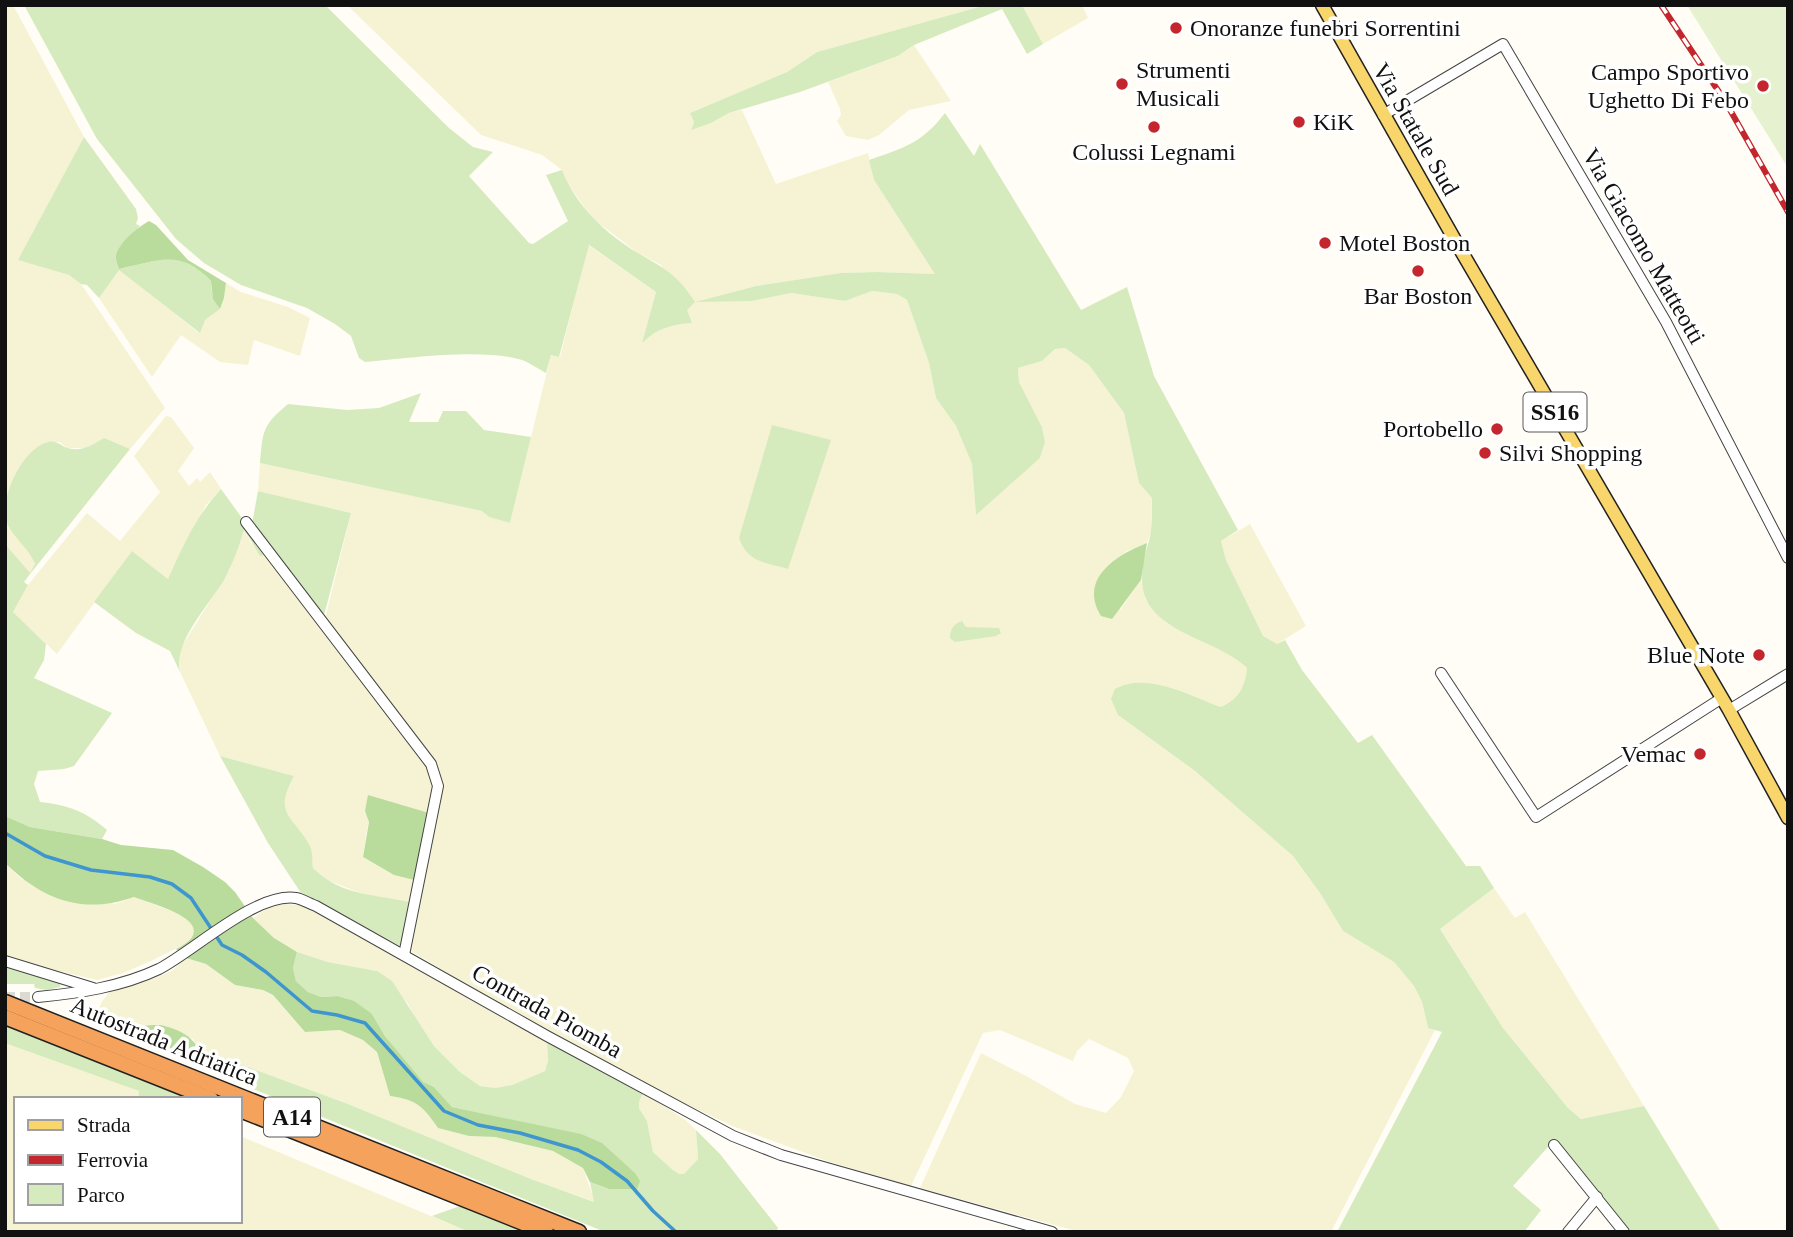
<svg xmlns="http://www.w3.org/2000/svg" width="1793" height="1237" font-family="Georgia,serif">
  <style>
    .farmland { fill: #f6f3d4 }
    .green { fill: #d5ebbd }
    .forest { fill: #b9dc9c }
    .pitch { fill: #e6f2cf }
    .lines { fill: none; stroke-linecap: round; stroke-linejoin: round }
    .stream { stroke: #3f96cf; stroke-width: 3.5 }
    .minor-tunnel { stroke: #dbdad3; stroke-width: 10; stroke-dasharray: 10 5; stroke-linecap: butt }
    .minor-casing { stroke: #444; stroke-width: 12 }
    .major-casing { stroke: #222; stroke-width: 15 }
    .highway-casing { stroke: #222; stroke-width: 17 }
    .minor { stroke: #fff; stroke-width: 10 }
    .major { stroke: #f9d66b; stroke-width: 12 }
    .highway { stroke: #f5a25d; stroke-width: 14 }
    .rail-casing { stroke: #c4262e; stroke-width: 6 }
    .rail { stroke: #fff; stroke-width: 3.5; stroke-dasharray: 10; stroke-linecap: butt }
    .poi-dot { fill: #c4262e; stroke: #fff; stroke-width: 2.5 }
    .labels { text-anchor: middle; stroke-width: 7; stroke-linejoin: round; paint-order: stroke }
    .shield { fill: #fff; stroke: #585858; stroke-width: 2 }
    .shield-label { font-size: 23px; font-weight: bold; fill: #111 }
    .poi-label { font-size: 24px; fill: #111; stroke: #fff; text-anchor: start }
    .street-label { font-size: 24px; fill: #111; stroke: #fff }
  </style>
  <rect width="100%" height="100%" fill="#fffdf5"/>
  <g class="farmland">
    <path d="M5 5H13L84 137 19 260 69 275 81 284 165 408 130 449 104 439 87 448H67L60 442H47L34 449 21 465 5 500Z"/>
    <path d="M347 5H986L817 52 787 72 690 113 694 122 691 129 711 123 729 113 742 110 776 184 868 153 874 180 936 274 878 272 842 273 756 286 699 301H752L791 293 845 301 872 291 897 294 907 300 929 363 936 398 956 426 972 464 976 514 1040 458 1045 442 1042 427 1019 382 1018 368 1042 361 1055 349 1065 348 1089 365 1124 413 1139 483 1152 498 1151 531 1147 543 1125 552 1120 610 1141 580 1146 600 1168 624 1236 657 1247 668 1246 681 1235 701 1221 707 1180 692 1118 715 1195 771 1293 856 1320 893 1343 931 1394 962 1414 986 1422 1002 1428 1028 1435 1030 1331 1232H1080L920 1188 981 1053 1028 1077 1075 1104 1106 1113 1121 1097 1134 1071 1128 1058 1089 1039 1077 1051 1073 1061 1000 1030 983 1033 911 1186 830 1162 735 1127 675 1099 476 990 411 951 442 785 430 769 433 788 429 813 369 821 366 835 363 857 394 875 414 880 409 902 368 896 322 878 313 868 311 848 289 818 284 807 285 794 294 776 220 756 180 672 179 655 182 646 230 569 244 527 251 543 268 554 320 623 326 615 351 513 258 491 260 463 483 511 489 517 510 523 551 355 560 357 588 245 656 292 643 341 649 336 672 324 691 322 661 265 638 253 592 218 568 184 562 170 542 155 481 135Z"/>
    <path d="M1022 5H1082L1088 18 1043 44Z"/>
    <path d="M914 45 951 101 909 110 879 135 868 140 846 136 837 121 841 115 840 109 828 82 898 56Z"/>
    <path d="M119 269 199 333 205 320 220 309 224 298 226 283 241 292 288 307 310 318 300 356 254 340 248 365 220 362 181 335 152 377 99 298Z"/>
    <path d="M166 416 171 417 194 448 178 471 189 486 197 478 200 482 210 472 221 489 206 505 168 579 132 551 57 654 13 612 28 585 87 513 120 541 160 492 134 456Z"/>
    <path d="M5 517 31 553 35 565 30 574 5 544Z"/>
    <path d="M1250 524 1306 626 1277 644 1263 637 1226 560 1221 541Z"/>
    <path d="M5 863 21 879 115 904 134 897 172 911 189 919 194 928V934L187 943 153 960 123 973 97 980 29 964 5 955Z"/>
    <path d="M1494 888 1515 918 1525 912 1644 1106 1581 1119 1568 1108 1503 1028 1440 929Z"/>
    <path d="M285 904 300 905 311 910 400 958 547 1042 548 1061 545 1071 512 1085 495 1088 480 1086 460 1072 434 1046 418 1023 408 1004 377 971 328 962 297 952 274 938 253 918 267 908Z"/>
    <path d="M185 958 206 964 235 985 263 990 273 995 305 1032 340 1030 363 1040 377 1052 390 1096 412 1099 425 1109 438 1128 469 1136 495 1137 553 1151 583 1168 595 1202 531 1179 348 1104 197 1048 193 1039 150 1025 140 1027 99 1011 101 1003 110 991 141 983 172 971Z"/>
    <path d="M5 1041 139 1091 138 1099H16V1221H240V1136L469 1232H5Z"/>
    <path d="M643 1093 684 1119 696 1130 698 1159 684 1174H679L673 1170 653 1152 647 1121 639 1108V1102Z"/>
  </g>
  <g class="green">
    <path d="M24 5H325L449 128 473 147 493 152 469 176 529 243 533 244 568 221 546 175 562 170C576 206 605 233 638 253 665 269 677 274 695 302L756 286 841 273 878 272 935 274 874 180 869 160C904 148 922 143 945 113L974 156 980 144 1081 310 1127 287 1154 376 1238 530 1221 541 1226 560 1263 636 1277 644 1285 640 1302 670 1358 743 1372 735 1466 866H1480L1494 888 1440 929 1503 1028 1568 1108 1581 1119 1644 1106 1721 1232H1630L1555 1139 1513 1186 1541 1210 1524 1232H1337L1442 1032 1428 1028 1422 1002 1414 986 1394 962 1343 931 1320 893 1293 856 1195 771 1118 715 1111 699 1115 689C1147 671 1190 696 1221 707 1239 699 1245 687 1247 668 1216 637 1141 633 1142 578 1142 561 1148 547 1151 531 1152 520 1152 509 1152 498L1139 483 1124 413 1089 365 1065 348 1055 349 1042 361 1018 368 1019 382 1042 427 1045 442 1040 458 976 515 972 464 956 426 936 398 929 363 907 300 897 294 872 291 845 301 791 293 752 301 695 302 687 310 692 323C672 324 656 329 642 343L656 292 589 245 559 357 551 355 546 373C539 369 530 363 522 360 483 348 408 358 365 362L359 358 351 336 335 324 307 308 241 285 204 263 176 239 97 139Z"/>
    <path d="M986 5H1022L1043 44 1027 54 1002 9 914 45 898 56 800 92 729 113 711 123 691 130 694 122 690 113 787 72 817 52Z"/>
    <path d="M84 137 136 209 138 218 136 224 140 226C128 240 112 249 119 269 159 261 178 247 211 281L212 293 220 309 205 320 200 333 119 270 99 298 87 285 81 284 69 275 18 260Z"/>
    <path d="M421 393 409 422H438L443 411H466L484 430 531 437 510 523 489 517 482 511 260 463C263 430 262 426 288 404L347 410 379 408Z"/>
    <path d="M772 425 831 440 788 569C766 563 747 562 739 538Z"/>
    <path d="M104 438 130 449 30 574 24 582 28 585 13 612 46 644 44 660 34 678 112 713 74 766 64 769 38 771 34 784 40 802C68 805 85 811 107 830L102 839 30 827 5 816V544L30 573 35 564C29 547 10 536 6 519 0 496 24 447 48 442 57 440 60 446 68 448 81 452 93 445 104 438Z"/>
    <path d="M221 489 268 554 260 556 244 529C239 547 233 563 224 580 209 605 173 642 180 672L170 651 136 633 94 602 132 551 168 579C183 546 196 516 221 489Z"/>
    <path d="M258 491 351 513 323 619 252 524Z"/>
    <path d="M962 621 966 627 999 628 1001 633 996 636 955 642 950 638C950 630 953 624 962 621Z"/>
    <path d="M220 756 294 776C273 815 292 814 310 846 313 852 312 861 313 868 341 896 374 894 409 902L402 947 313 899 303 896 268 843Z"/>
    <path d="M297 952 328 962 377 971 392 981 434 1046 460 1072 480 1086 495 1088 512 1085 545 1071 548 1061 547 1042 643 1093 639 1102V1108L647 1121 653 1152 673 1170 679 1174H684L698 1159 696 1130 720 1154 778 1228 776 1232H605L204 1069 203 1060 197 1048 348 1104 531 1179 594 1202 590 1182 609 1189 581 1135 452 1107 434 1087 423 1083 385 1036 372 1014 337 996 321 997 308 992 296 981 293 968Z"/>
    <path d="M5 966 53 979 60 983V987L47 990 35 988 34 984H5Z"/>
    <path d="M5 1024 189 1099H138L139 1091 5 1043Z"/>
    <path d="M460 1206 526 1232H469L432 1216Z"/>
  </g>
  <g class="forest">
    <path d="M149 221 156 225 188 260 226 283 224 298 220 309 213 299 211 281C179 248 158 261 119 269 118 266 116 260 116 257 117 244 138 227 149 221Z"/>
    <path d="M1147 543 1141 580 1112 619 1101 616C1078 579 1116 555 1147 543Z"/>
    <path d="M368 795 429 813 414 880 394 875 363 857 369 822 365 811Z"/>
    <path d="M5 816 30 827 102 839 121 845 173 850 203 867 225 882 235 892 253 918 274 938 297 952 293 968 296 981 308 992 321 997 337 996 354 1001 372 1014 385 1036 423 1082 434 1087 452 1107 581 1134 602 1143 635 1173 640 1181 637 1189H609L590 1182 583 1168 553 1151 495 1137 469 1136 438 1128C423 1106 417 1100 390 1096L377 1052 363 1040 340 1030 305 1032 273 995 263 990 235 985 206 964 186 958 176 949C227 923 155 905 134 897 83 915 43 900 5 863Z"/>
    <path d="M161 1025C186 1031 201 1041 204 1069L132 1038C137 1024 148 1025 161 1025Z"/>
  </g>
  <path class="pitch" d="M1687 5H1788V168Z"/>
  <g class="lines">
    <path class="stream" d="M5 833 45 856 91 870 150 877 172 884 191 898 222 945 242 955 266 972 312 1011 337 1015 365 1023 444 1111 478 1125 520 1133 578 1150 601 1162 627 1181 653 1211 676 1232"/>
    <path class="minor-tunnel" d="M5 997H38"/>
    <defs>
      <g id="minor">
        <path d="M1383 115 1503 44 1666 322 1788 558"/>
        <path d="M246 522 431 764 438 786 404 955"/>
        <path d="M1441 673 1536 817 1722 698"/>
        <path d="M1729 710 1788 674"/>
        <path d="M5 961 93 988"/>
        <path d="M38 997C79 993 121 987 159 969 194 951 256 892 296 898 302 899 310 904 316 906L547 1036 733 1136 781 1155 1052 1232"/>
        <path d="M1554 1145 1624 1232"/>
        <path d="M1568 1232 1597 1197"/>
      </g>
      <path id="major" d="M1322 5 1460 249 1729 710 1788 818"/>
      <g id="highway">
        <path d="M5 1002 579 1232"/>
        <path d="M5 1017 211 1099"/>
        <path d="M240 1110 546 1232"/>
      </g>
    </defs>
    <use href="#minor" class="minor-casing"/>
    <use href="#major" class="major-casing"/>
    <use href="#highway" class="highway-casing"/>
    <use href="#minor" class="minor"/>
    <use href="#major" class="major"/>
    <use href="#highway" class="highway"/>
    <defs>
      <path id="rail" d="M1661 5 1725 101 1788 212"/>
    </defs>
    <use href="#rail" class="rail-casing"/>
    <use href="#rail" class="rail"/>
  </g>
  <g class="poi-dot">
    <circle cx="1176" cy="28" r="7"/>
    <circle cx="1122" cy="84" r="7"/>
    <circle cx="1763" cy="86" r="7"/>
    <circle cx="1299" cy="122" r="7"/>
    <circle cx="1154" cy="127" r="7"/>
    <circle cx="1325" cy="243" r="7"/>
    <circle cx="1418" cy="271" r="7"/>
    <circle cx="1497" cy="429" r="7"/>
    <circle cx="1485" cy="453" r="7"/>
    <circle cx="1759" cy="655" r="7"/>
    <circle cx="1700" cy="754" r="7"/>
  </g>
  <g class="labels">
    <g class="shield">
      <rect x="1523.5" y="392.5" width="63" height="39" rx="5"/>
      <rect x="264" y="1097.5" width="56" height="39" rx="5"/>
    </g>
    <g class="shield-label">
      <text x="1555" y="420">SS16</text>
      <text x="292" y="1125">A14</text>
    </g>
    <g class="poi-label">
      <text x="1190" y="36">Onoranze funebri Sorrentini</text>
      <text x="1136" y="78">Strumenti<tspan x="1136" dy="28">Musicali</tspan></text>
      <text x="1749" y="80" text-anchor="end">Campo Sportivo<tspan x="1749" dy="28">Ughetto Di Febo</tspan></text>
      <text x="1313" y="130">KiK</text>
      <text x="1154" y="160" text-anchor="middle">Colussi Legnami</text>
      <text x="1339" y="251">Motel Boston</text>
      <text x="1418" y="304" text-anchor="middle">Bar Boston</text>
      <text x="1483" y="437" text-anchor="end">Portobello</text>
      <text x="1499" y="461">Silvi Shopping</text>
      <text x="1745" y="663" text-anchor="end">Blue Note</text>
      <text x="1686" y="762" text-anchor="end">Vemac</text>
    </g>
    <g class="street-label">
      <text transform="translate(1416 129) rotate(60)" y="8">Via Statale Sud</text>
      <text transform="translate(1644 246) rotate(60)" y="8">Via Giacomo Matteotti</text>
      <text transform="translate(547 1011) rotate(29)" y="8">Contrada Piomba</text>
      <text transform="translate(164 1041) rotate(22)" y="8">Autostrada Adriatica</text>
    </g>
  </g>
  <rect width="1793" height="1237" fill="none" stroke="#111111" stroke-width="14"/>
  <rect x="14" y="1097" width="228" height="126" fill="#ffffff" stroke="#a0a0a0" stroke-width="2"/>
  <rect x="28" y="1120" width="35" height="10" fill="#f9d66b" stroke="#a0a0a0" stroke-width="2"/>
  <text x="77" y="1132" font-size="21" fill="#111111">Strada</text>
  <rect x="28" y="1155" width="35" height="10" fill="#c4262e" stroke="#a0a0a0" stroke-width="2"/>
  <text x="77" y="1167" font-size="21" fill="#111111">Ferrovia</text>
  <rect x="28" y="1184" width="35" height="21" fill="#d5ebbd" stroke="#a0a0a0" stroke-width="2"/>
  <text x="77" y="1202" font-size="21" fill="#111111">Parco</text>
</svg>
